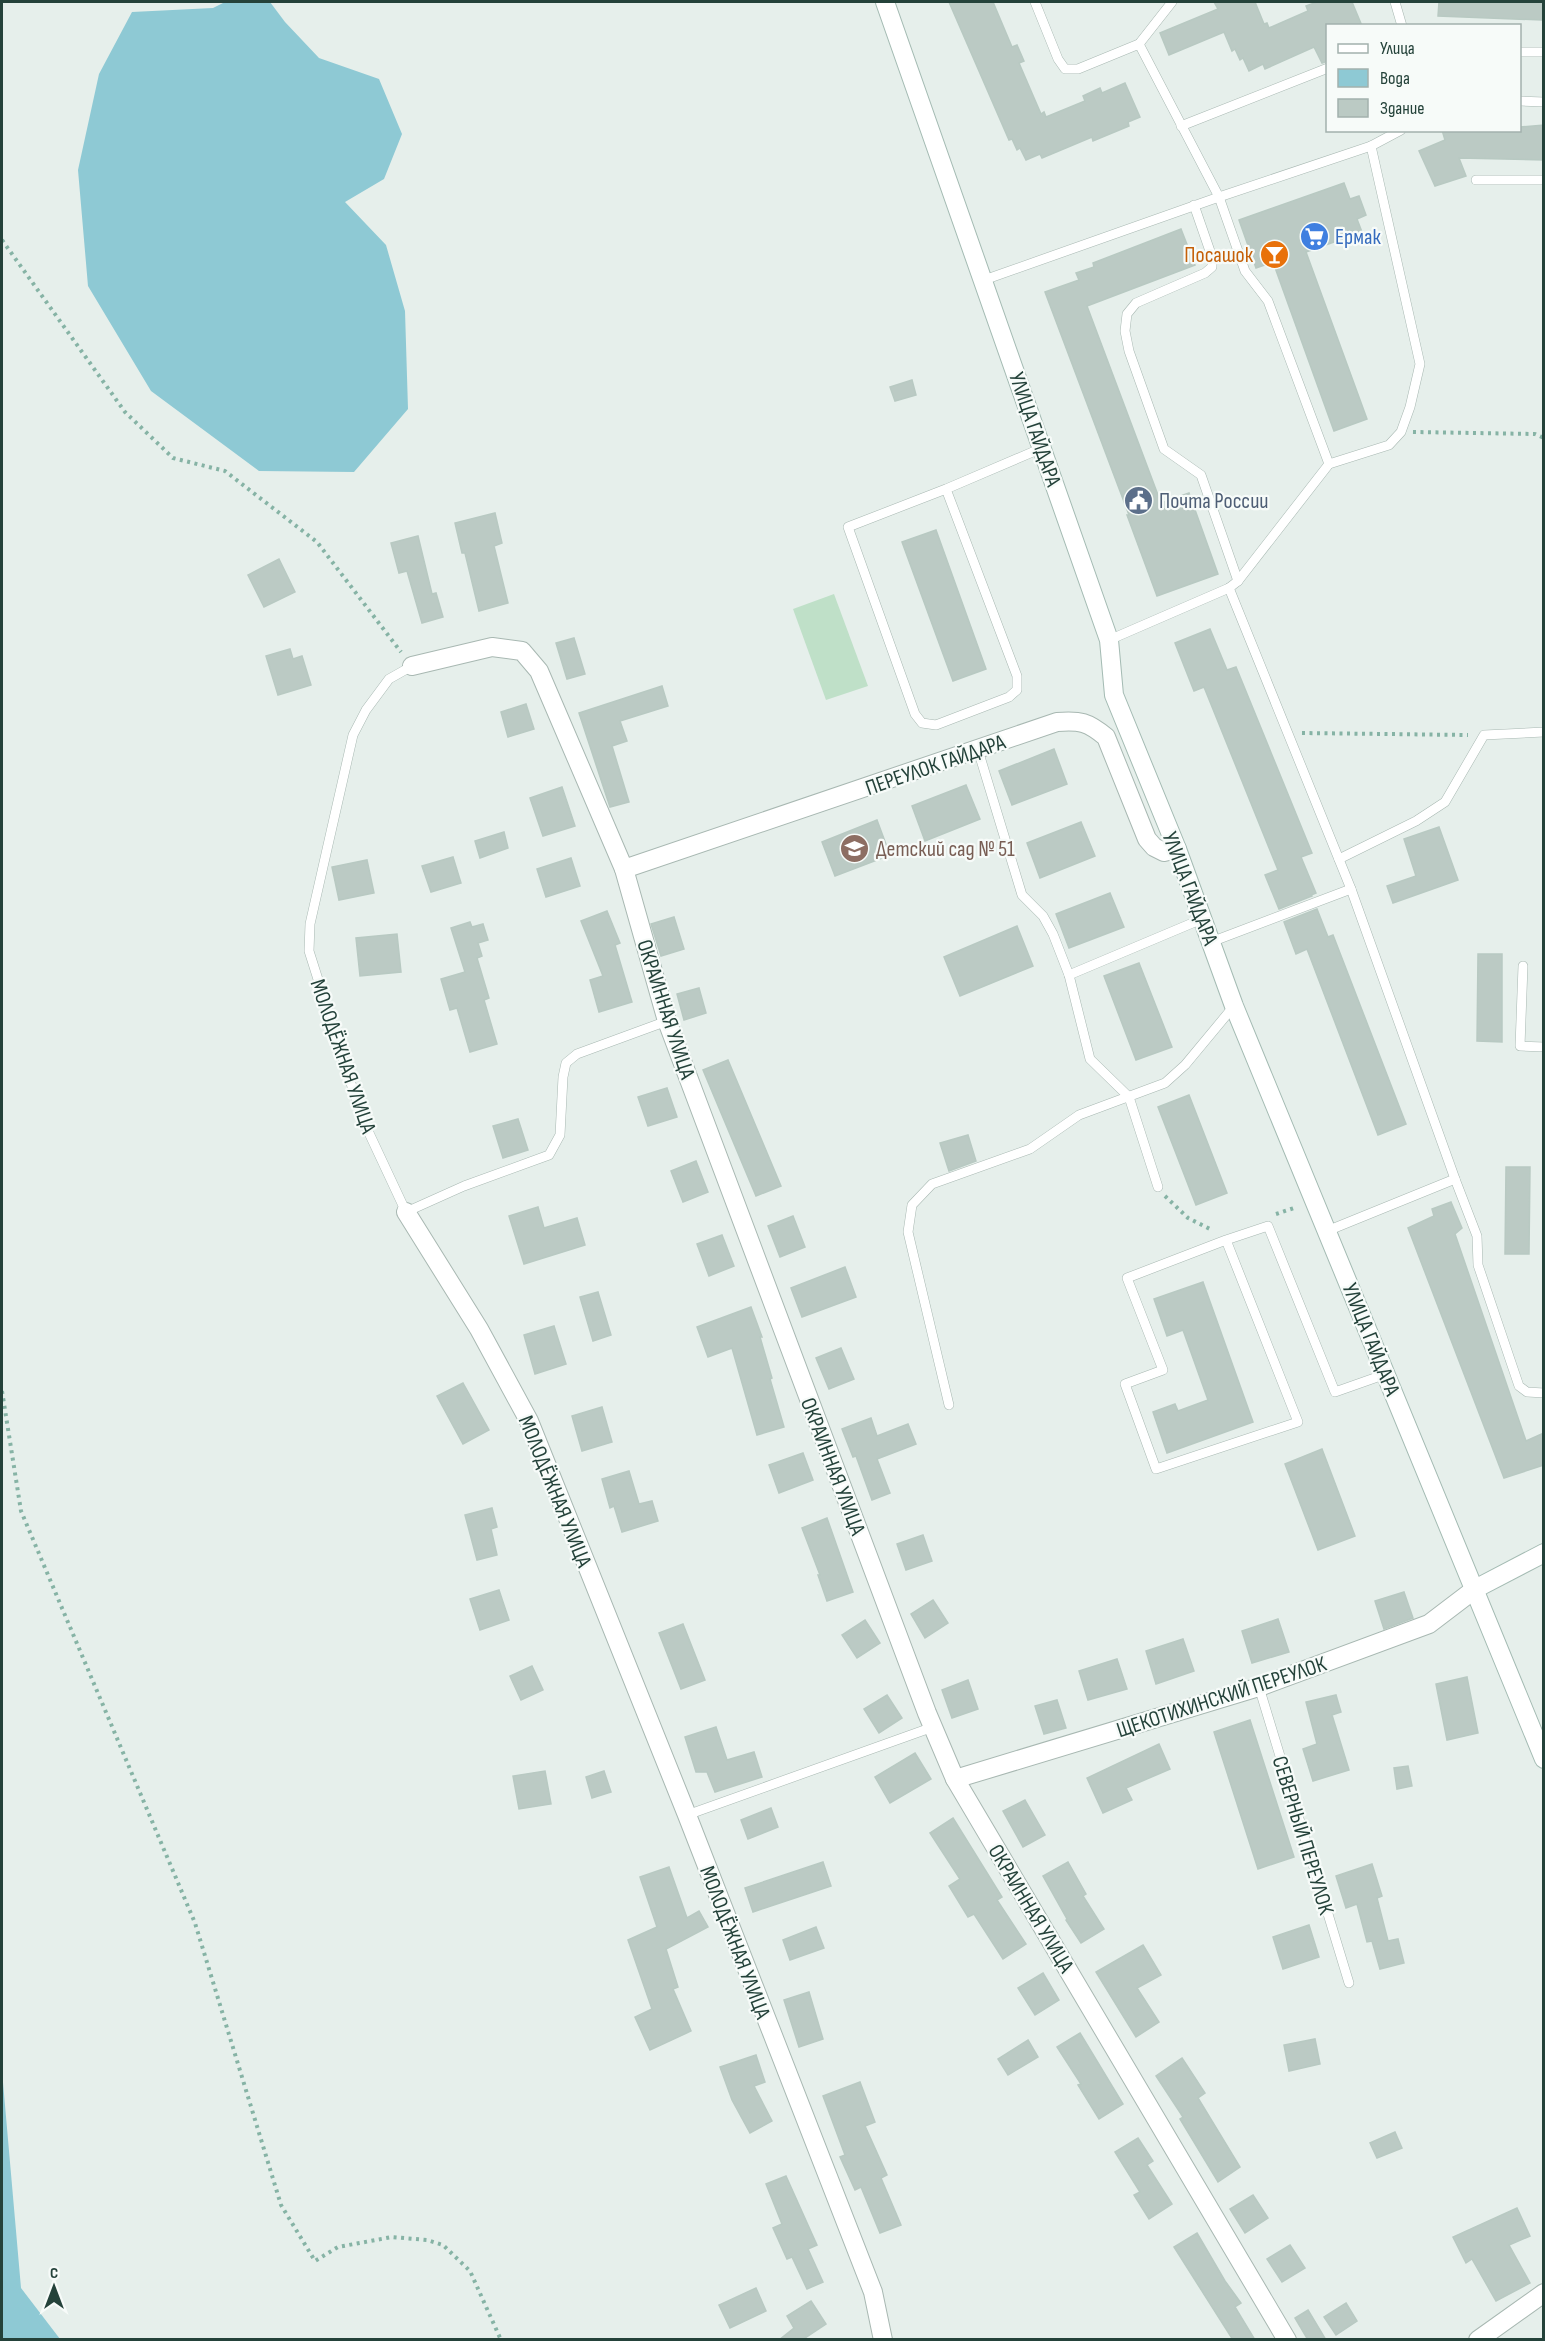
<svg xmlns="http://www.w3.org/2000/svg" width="1545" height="2341" font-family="'Sofia Sans Condensed',sans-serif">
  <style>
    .green { fill: #bfe0c8 }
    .water { fill: #8ec9d4 }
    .building { fill: #bbcac4; stroke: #b8c9c2; stroke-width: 1.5 }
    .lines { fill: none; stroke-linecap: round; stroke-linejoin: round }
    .lane-casing { stroke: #a8b8b2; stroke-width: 10 }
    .street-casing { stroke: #a8b8b2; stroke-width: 20 }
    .secondary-casing { stroke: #a4bbb3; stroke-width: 20 }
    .path { stroke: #86b3a5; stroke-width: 4; stroke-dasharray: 3 4.5; stroke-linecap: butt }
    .lane { stroke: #fff; stroke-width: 9 }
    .street { stroke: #fff; stroke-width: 18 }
    .secondary { stroke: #fff; stroke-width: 18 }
    .labels { text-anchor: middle; stroke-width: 4.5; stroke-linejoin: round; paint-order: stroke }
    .shop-label { font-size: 22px; fill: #366cbe; stroke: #f7fbf9; text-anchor: start }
    .food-label { font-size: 22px; fill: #c56008; stroke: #f7fbf9; text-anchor: end }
    .street-label { font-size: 22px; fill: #24423a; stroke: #f7fbf9 }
    .service-label { font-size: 22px; fill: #4e5e75; stroke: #f7fbf9; text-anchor: start }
    .education-label { font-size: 22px; fill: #785e54; stroke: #f7fbf9; text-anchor: start }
  </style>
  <rect width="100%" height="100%" fill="#e6efeb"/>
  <path class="green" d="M834 594 868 686 826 700 793 609Z"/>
  <g class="water">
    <path d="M225 2H270L285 22 319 58 379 79 402 134 384 179 345 202 386 245 405 311 408 409 354 472 259 471 151 391 88 286 78 170 99 74 132 12 213 8Z"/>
    <path d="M2 2071 21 2288 60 2339H2Z"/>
  </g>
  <g class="building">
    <path d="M949 2H993L1012 47 1017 45 1024 61 1019 63 1041 114 1044 112 1046 117 1085 101 1083 96 1100 88 1102 93 1125 83 1140 117 1128 122 1129 126 1093 141 1092 137 1042 158 1040 154 1026 160 1020 148 1017 150 1012 139 1009 140Z"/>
    <path d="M1214 2H1255L1264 24 1267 23 1269 28 1308 11 1306 6 1317 2H1352L1362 26H1328V61L1322 63 1314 47 1265 69 1263 64 1249 71 1243 58 1240 60 1235 49 1232 51 1224 32 1169 55 1160 33 1218 9Z"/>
    <path d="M1439 2H1543L1542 20 1438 16Z"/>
    <path d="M1544 125V160L1459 158 1466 176 1435 186 1419 151 1445 140 1442 130H1520V127Z"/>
    <path d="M1344 183 1350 199 1359 196 1366 215 1357 219 1362 232 1306 252 1367 419 1334 431 1273 262 1256 268 1239 220Z"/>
    <path d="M1181 229 1195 265 1087 306 1161 503 1189 493 1218 574 1157 596 1127 515H1129L1045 292 1079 280 1076 273 1094 267 1093 263Z"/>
    <path d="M912 380 916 395 895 401 890 387Z"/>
    <path d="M495 513 502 543 494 546 508 603 479 611 465 553H462L455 523Z"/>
    <path d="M936 530 986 669 953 681 902 542Z"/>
    <path d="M418 536 432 594 436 593 443 617 422 623 407 571 399 573 391 543Z"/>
    <path d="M279 559 295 592 264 607 248 575Z"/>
    <path d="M1210 629 1227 670 1236 667 1312 853 1301 857 1316 893 1311 895 1312 896 1279 909 1265 875 1278 870 1204 687 1194 691 1175 643Z"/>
    <path d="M574 638 585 674 567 679 556 643Z"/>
    <path d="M290 649 293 659 302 656 311 685 278 695 266 656Z"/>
    <path d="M662 686 668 706 620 721 627 741 612 746 629 802 610 807 579 713Z"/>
    <path d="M526 704 534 729 508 737 501 712Z"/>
    <path d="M1054 749 1067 784 1012 805 999 771Z"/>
    <path d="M966 785 980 819 925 841 912 806Z"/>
    <path d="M562 787 575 826 543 836 530 798Z"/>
    <path d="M877 820 890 855 835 876 822 842Z"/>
    <path d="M1081 822 1095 856 1040 878 1027 843Z"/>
    <path d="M1439 827 1458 880 1393 903 1387 886 1416 876 1404 839Z"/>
    <path d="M504 832 508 848 480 858 475 841Z"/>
    <path d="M453 857 461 883 431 892 422 866Z"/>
    <path d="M571 858 580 886 546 897 537 869Z"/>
    <path d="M367 860 374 893 339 900 332 867Z"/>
    <path d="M1110 893 1124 927 1069 948 1056 914Z"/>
    <path d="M1317 909 1328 937 1333 935 1406 1124 1378 1135 1307 949 1296 954 1284 922Z"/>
    <path d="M607 911 620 943 615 945 632 1002 599 1012 590 980 603 976 581 921Z"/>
    <path d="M674 917 684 949 661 956 651 924Z"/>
    <path d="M470 922 472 927 483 924 488 940 478 943 482 956 477 958 489 998 484 1000 497 1044 470 1052 457 1008 450 1010 441 979 465 972 451 928Z"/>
    <path d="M1017 926 1033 966 960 996 944 957Z"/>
    <path d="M397 934 401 972 360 976 356 938Z"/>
    <path d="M1478 954H1502V1042L1477 1041Z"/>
    <path d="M1139 963 1172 1047 1136 1060 1104 976Z"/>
    <path d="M699 988 706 1013 684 1020 677 994Z"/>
    <path d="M728 1060 781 1186 756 1196 703 1070Z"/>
    <path d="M667 1088 677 1117 648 1126 638 1097Z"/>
    <path d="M1189 1095 1227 1193 1196 1205 1158 1107Z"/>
    <path d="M518 1119 528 1150 503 1158 493 1126Z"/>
    <path d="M968 1135 976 1161 949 1171 940 1143Z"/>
    <path d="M696 1161 708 1192 683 1202 671 1171Z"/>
    <path d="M1506 1167H1530L1529 1254H1505Z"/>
    <path d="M1451 1202 1462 1228 1455 1234 1526 1441 1544 1433V1465L1504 1478 1408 1228 1434 1216 1432 1209Z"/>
    <path d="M538 1207 544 1228 577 1218 585 1245 524 1264 509 1216Z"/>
    <path d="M793 1216 805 1247 780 1257 768 1226Z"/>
    <path d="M722 1235 734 1266 709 1276 697 1244Z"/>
    <path d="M845 1267 856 1297 802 1317 791 1288Z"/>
    <path d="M1203 1282 1253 1422 1167 1453 1153 1412 1175 1404 1178 1411 1208 1400 1183 1330 1167 1336 1154 1299Z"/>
    <path d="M598 1292 611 1335 593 1341 580 1297Z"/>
    <path d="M751 1307 762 1337H760L772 1378 770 1379 784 1427 757 1435 732 1348 708 1357 697 1327Z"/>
    <path d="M554 1326 566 1364 535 1374 524 1335Z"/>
    <path d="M841 1348 854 1379 829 1389 816 1358Z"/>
    <path d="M463 1383 489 1430 463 1444 437 1396Z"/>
    <path d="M602 1407 612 1442 582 1451 572 1416Z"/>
    <path d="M871 1418 877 1436 908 1424 916 1444 877 1459 890 1493 872 1500 856 1456 853 1457 842 1429Z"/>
    <path d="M1322 1449 1355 1536 1318 1550 1285 1464Z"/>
    <path d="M803 1453 813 1480 779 1493 769 1465Z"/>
    <path d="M629 1471 639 1504 652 1501 658 1521 622 1532 614 1506 610 1508 602 1479Z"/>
    <path d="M492 1508 497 1527 491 1529 497 1555 477 1560 465 1515Z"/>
    <path d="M827 1518 853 1592 827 1601 818 1575H820L802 1528Z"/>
    <path d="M923 1535 932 1561 906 1570 897 1544Z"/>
    <path d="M499 1590 509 1620 480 1630 470 1599Z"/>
    <path d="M1404 1592 1413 1618 1384 1629 1375 1601Z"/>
    <path d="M933 1600 948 1623 925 1638 911 1614Z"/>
    <path d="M1278 1619 1289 1652 1252 1663 1242 1631Z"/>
    <path d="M865 1620 880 1643 857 1658 842 1635Z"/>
    <path d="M683 1624 705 1680 681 1689 659 1633Z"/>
    <path d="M1183 1639 1194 1671 1156 1684 1146 1651Z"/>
    <path d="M1117 1659 1127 1689 1088 1700 1079 1671Z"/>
    <path d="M532 1666 543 1690 521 1700 510 1676Z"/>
    <path d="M1467 1677 1478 1733 1447 1740 1436 1684Z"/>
    <path d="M968 1680 978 1709 952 1718 942 1690Z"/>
    <path d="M887 1695 902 1718 879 1733 864 1709Z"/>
    <path d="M1336 1695 1341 1712 1332 1715 1349 1770 1313 1781 1303 1749 1317 1744 1306 1702Z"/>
    <path d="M1057 1700 1066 1728 1044 1734 1035 1706Z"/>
    <path d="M1250 1720 1294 1857 1258 1869 1214 1732Z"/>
    <path d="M716 1727 727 1760 754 1752 762 1777 715 1792 707 1772H696L685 1737Z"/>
    <path d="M1159 1744 1170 1769 1126 1788 1132 1800 1103 1813 1087 1778Z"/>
    <path d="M915 1753 931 1779 890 1803 875 1777Z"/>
    <path d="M1408 1766 1412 1786 1397 1789 1394 1768Z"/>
    <path d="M545 1771 551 1804 519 1809 513 1776Z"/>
    <path d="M604 1771 611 1792 592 1798 586 1777Z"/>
    <path d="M1025 1800 1045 1835 1023 1847 1003 1811Z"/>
    <path d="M771 1808 778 1827 748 1839 741 1820Z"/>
    <path d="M953 1818 1002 1897 997 1900 1026 1944 1003 1959 974 1914 968 1917 949 1886 960 1879 930 1833Z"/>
    <path d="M823 1862 831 1886 753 1912 745 1888Z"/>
    <path d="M1068 1862 1086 1894 1083 1896 1104 1929 1081 1943 1066 1920 1067 1919 1043 1876Z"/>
    <path d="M1372 1864 1382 1896 1377 1898 1388 1941 1398 1939 1404 1963 1380 1969 1372 1941 1367 1942 1357 1904 1346 1908 1336 1876Z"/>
    <path d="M669 1867 687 1918 699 1911 708 1927 666 1949 678 1987 673 1989 691 2031 650 2050 635 2017 652 2009 628 1940 657 1927 640 1877Z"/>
    <path d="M1309 1925 1319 1957 1283 1969 1273 1937Z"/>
    <path d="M816 1927 824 1948 790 1960 783 1940Z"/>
    <path d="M1143 1945 1161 1975 1137 1988 1159 2022 1136 2037 1096 1972Z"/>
    <path d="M1043 1973 1059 2000 1035 2015 1018 1988Z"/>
    <path d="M809 1992 823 2039 799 2047 784 2000Z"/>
    <path d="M1080 2033 1123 2104 1099 2119 1078 2085 1081 2084 1057 2047Z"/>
    <path d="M1315 2039 1320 2064 1289 2071 1284 2045Z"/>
    <path d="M1028 2040 1038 2057 1008 2075 998 2059Z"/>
    <path d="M756 2055 765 2082 754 2086 772 2121 750 2133 732 2100 720 2067Z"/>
    <path d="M1182 2058 1205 2093 1198 2098 1240 2167 1218 2182 1180 2119 1183 2117 1156 2076Z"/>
    <path d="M860 2082 875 2122 865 2126 887 2175 881 2178 901 2225 880 2233 861 2187 855 2190 840 2157 845 2155 823 2096Z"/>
    <path d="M1395 2132 1402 2148 1377 2158 1370 2143Z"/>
    <path d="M1138 2138 1153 2161 1147 2165 1172 2204 1149 2219 1134 2195 1140 2192 1115 2152Z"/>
    <path d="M786 2176 817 2245 808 2249 823 2282 807 2289 792 2257 787 2259 773 2228 782 2224 766 2184Z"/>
    <path d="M1253 2195 1268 2218 1245 2233 1230 2209Z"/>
    <path d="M1517 2208 1530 2236 1509 2245 1530 2283 1496 2301 1472 2259 1466 2263 1453 2237Z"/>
    <path d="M1197 2233 1225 2281 1241 2303 1235 2307 1255 2340H1233L1174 2247Z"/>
    <path d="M1290 2245 1305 2268 1282 2282 1267 2259Z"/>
    <path d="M756 2288 766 2311 730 2328 719 2305Z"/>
    <path d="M811 2301 826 2324 802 2340H779L794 2328 787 2316Z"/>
    <path d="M1346 2303 1357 2321 1336 2335 1324 2317Z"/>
    <path d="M1308 2310 1326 2340H1308L1295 2318Z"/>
  </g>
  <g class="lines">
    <defs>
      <g id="lane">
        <path d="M1035 2 1058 59 1065 69H1078L1139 44 1219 197 1245 271 1268 301 1329 464 1238 581 1229 588 1109 640"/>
        <path d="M1395 2 1402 26"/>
        <path d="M1139 44 1172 2"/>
        <path d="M1520 52H1544"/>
        <path d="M1520 101 1544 102"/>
        <path d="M1181 126 1328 68"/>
        <path d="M1476 180H1544"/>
        <path d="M1194 205 1212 257V267L1205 273 1136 303 1127 314 1125 331 1129 351 1164 449 1201 475 1238 581"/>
        <path d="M984 280 1219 197 1371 146 1401 130"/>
        <path d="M1329 464 1389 445 1401 432 1410 407 1420 364 1371 146"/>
        <path d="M946 489 1017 676V690L1009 697 936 725 922 723 915 714 848 527 946 489 1042 448"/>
        <path d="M412 666 389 679 366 710 353 735 310 924 309 951 362 1118 406 1212 464 1186 549 1155 560 1135 563 1077 566 1063 577 1054 667 1021"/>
        <path d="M978 750 1022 895 1043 916 1053 934 1069 975 1090 1059 1129 1097 1158 1187"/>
        <path d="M1339 859 1416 821 1445 802 1484 735 1544 732"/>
        <path d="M1211 942 1351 889 1229 588"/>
        <path d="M1523 966 1520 1046 1544 1047"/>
        <path d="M1069 975 1202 919"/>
        <path d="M1455 1179 1477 1236 1478 1265 1519 1386 1527 1392 1544 1393"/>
        <path d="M1327 1231 1455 1179 1351 889"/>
        <path d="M1226 1240 1298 1422 1156 1469 1125 1384 1163 1370 1127 1278 1226 1240 1268 1226 1335 1392 1386 1374"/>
        <path d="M949 1405 908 1232 912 1205 932 1184 1030 1149 1079 1115 1165 1083 1185 1065 1234 1006"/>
        <path d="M1259 1687 1349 1983"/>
        <path d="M687 1815 933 1727"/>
      </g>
      <g id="street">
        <path d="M412 666 492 647 522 651 539 671 624 869 667 1021 927 1713 955 1779 1287 2340"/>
        <path d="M624 869 1057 722C1080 720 1088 722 1106 737L1147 839 1154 847 1164 852 1177 849"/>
        <path d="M406 1212 479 1329 529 1421 687 1815 873 2292 883 2340"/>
        <path d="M955 1779 1259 1687 1429 1624 1475 1589"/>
        <path d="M1478 2340 1544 2293"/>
      </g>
      <g id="secondary">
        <path d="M885 2 1109 640 1114 695 1177 849 1234 1006 1544 1759"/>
        <path d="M1475 1589 1544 1553"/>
      </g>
    </defs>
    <use href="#lane" class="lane-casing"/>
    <use href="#street" class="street-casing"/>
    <use href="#secondary" class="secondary-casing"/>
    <g class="path">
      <path d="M2 240 125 412 173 458 225 471 317 542 401 652"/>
      <path d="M1413 432 1535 434 1544 438"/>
      <path d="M1302 733 1468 735"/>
      <path d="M1165 1196 1188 1218 1212 1230"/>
      <path d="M1276 1214 1297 1207"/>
      <path d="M2 1391 21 1511 195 1923 281 2205 315 2261 338 2247 392 2237 427 2240 443 2245 470 2271 501 2340"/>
    </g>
    <use href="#lane" class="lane"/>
    <use href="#street" class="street"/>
    <use href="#secondary" class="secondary"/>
  </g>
  <defs>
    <symbol id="supermarket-disc" viewBox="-11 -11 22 22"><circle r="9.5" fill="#3f7fe0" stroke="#f7fbf9"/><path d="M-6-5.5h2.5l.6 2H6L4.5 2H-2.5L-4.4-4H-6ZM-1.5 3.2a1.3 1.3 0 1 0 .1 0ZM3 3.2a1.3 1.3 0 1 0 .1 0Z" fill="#fff"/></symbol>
    <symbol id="bar-disc" viewBox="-11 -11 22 22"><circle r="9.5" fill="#e8710a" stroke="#f7fbf9"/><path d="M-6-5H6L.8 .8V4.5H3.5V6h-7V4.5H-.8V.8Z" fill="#fff"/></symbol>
    <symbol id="civic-disc" viewBox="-11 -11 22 22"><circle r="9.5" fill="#5c6f8a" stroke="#f7fbf9"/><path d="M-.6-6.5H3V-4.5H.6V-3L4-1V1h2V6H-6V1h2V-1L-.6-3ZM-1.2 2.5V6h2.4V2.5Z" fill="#fff"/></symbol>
    <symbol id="school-disc" viewBox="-11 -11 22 22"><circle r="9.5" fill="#8d6e63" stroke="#f7fbf9"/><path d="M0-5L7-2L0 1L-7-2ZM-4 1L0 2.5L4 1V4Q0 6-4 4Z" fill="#fff"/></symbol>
  </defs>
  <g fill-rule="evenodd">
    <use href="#supermarket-disc" x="1298" y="220" width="33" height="33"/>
    <use href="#bar-disc" x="1258" y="238" width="33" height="33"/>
    <use href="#civic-disc" x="1122" y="484" width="33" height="33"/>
    <use href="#school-disc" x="838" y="832" width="33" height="33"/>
  </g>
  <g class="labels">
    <g class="shop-label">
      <text x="1335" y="244">Ермак</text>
    </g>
    <g class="food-label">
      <text x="1253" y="262">Посашок</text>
    </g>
    <g class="street-label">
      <text transform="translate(1036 429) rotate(71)" y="8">УЛИЦА ГАЙДАРА</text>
      <text transform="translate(935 764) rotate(-19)" y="8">ПЕРЕУЛОК ГАЙДАРА</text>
      <text transform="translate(1191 888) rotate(69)" y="8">УЛИЦА ГАЙДАРА</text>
      <text transform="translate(667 1009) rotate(72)" y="8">ОКРАИННАЯ УЛИЦА</text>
      <text transform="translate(344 1056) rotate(71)" y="8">МОЛОДЁЖНАЯ УЛИЦА</text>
      <text transform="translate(1372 1339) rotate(68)" y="8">УЛИЦА ГАЙДАРА</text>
      <text transform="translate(834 1466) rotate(69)" y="8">ОКРАИННАЯ УЛИЦА</text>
      <text transform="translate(556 1491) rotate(68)" y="8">МОЛОДЁЖНАЯ УЛИЦА</text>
      <text transform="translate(1221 1696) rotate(-18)" y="8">ЩЕКОТИХИНСКИЙ ПЕРЕУЛОК</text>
      <text transform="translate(1304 1835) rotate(73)" y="8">СЕВЕРНЫЙ ПЕРЕУЛОК</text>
      <text transform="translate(1032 1908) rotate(59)" y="8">ОКРАИННАЯ УЛИЦА</text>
      <text transform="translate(736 1942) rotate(69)" y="8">МОЛОДЁЖНАЯ УЛИЦА</text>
    </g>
    <g class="service-label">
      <text x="1159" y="508">Почта России</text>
    </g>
    <g class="education-label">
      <text x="876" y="856">Детский сад № 51</text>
    </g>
  </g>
  <rect width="1545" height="2341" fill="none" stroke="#24423a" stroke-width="6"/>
  <rect x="1326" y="24" width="195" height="108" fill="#f7fbf9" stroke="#a3b1ad" stroke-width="1.5"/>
  <rect x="1338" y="44" width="30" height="9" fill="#ffffff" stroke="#a3b1ad" stroke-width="1.5"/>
  <text x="1380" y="54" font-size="18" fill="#24423a">Улица</text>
  <rect x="1338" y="69" width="30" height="18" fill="#8ec9d4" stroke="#a3b1ad" stroke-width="1.5"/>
  <text x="1380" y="84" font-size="18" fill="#24423a">Вода</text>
  <rect x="1338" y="99" width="30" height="18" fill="#bbcac4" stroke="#a3b1ad" stroke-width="1.5"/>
  <text x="1380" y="114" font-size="18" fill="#24423a">Здание</text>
  <g transform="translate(54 2287)" stroke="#f7fbf9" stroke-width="4.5" paint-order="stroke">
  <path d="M0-4.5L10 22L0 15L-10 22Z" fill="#24423a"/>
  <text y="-9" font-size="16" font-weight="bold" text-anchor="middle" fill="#24423a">С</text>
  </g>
</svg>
